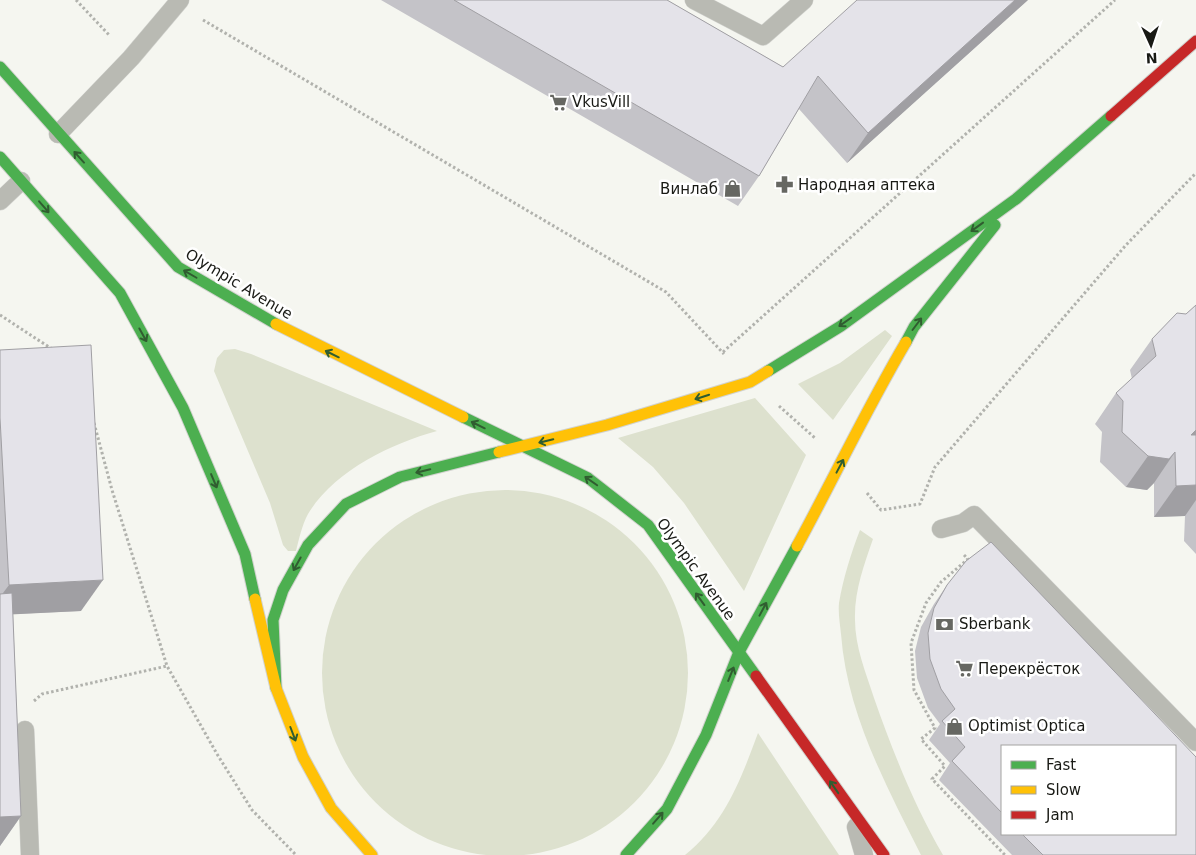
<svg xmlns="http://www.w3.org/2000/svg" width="1196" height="855" font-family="'DejaVu Sans',sans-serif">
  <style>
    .green { fill: #dde1ce }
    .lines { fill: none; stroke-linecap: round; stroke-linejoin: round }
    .lane-casing { stroke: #d1d2ce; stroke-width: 19 }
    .fast-casing { stroke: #d1d2ce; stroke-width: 13 }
    .slow-casing { stroke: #d1d2ce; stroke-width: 13 }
    .jam-casing { stroke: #d1d2ce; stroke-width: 13 }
    .path { stroke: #b1b2ad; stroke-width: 3; stroke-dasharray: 2.5 2.5; stroke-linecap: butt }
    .lane { stroke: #b9bab3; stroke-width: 18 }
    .fast { stroke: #4caf50; stroke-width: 11 }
    .slow { stroke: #ffc107; stroke-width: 11 }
    .jam { stroke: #c62828; stroke-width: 11 }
    .wall { fill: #c4c3c8; fill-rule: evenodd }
    .shaded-wall { fill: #a09fa3 }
    .building { fill: #e4e3e9; stroke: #a09fa3 }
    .oneway { stroke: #305d30 }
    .labels { text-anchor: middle; stroke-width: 5; stroke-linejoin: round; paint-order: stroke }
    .poi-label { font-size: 15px; fill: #191a15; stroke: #fff; text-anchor: start }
    .street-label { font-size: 15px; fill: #191a15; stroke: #fff }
  </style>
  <rect width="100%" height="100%" fill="#f5f6f0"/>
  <g class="green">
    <path d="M885 330 892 336 833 420 798 384 840 363Z"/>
    <path d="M235 349 251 354 437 431C390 444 334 471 308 514 302 525 299 539 296 551H288L283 545 270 503 214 371 217 358 224 350Z"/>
    <path d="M755 398 806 455 744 591 684 503 653 467 618 438Z"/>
    <circle cx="505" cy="673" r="183"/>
    <path d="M860 530 873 539C864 565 854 592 855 620 855 647 866 673 874 698 893 752 914 805 943 855H921C886 785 847 714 841 634 840 624 838 613 839 603 843 579 851 553 860 530Z"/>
    <path d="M758 733 839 855H685C725 823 741 779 758 733Z"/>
  </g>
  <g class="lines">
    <defs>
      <g id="lane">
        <path d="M694 0 763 36 804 0"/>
        <path d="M58 134 131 58 180 0"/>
        <path d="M0 201 21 181"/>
        <path d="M941 529 963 523 974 515 1196 742"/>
        <path d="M25 730 30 855"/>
        <path d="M856 827 864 855"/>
      </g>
      <g id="fast">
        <path d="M0 67 178 267 276 324"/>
        <path d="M0 157 120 293 183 408 245 554 255 599"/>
        <path d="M906 342 914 327 995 225"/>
        <path d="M768 371 841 326 1016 199 1111 116"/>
        <path d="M463 417 588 478 648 525 756 676"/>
        <path d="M276 688 273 620 283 590 308 545 346 504 400 477 499 452"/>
        <path d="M626 855 667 809 706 735 739 652 797 546"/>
      </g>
      <g id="slow">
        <path d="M276 324 463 417"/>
        <path d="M499 452 607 425 750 382 768 371"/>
        <path d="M797 546C834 478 867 408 906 342"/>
        <path d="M255 599 276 688 303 757 331 808 372 855"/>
      </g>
      <g id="jam">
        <path d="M1111 116 1196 41"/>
        <path d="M756 676 884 855"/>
      </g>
    </defs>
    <use href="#lane" class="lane-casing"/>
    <use href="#fast" class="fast-casing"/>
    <use href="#slow" class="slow-casing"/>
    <use href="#jam" class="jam-casing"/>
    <g class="path">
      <path d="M76 0 110 36"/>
      <path d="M203 20 666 292 724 354"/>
      <path d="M0 315 52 349"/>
      <path d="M723 352 1115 0"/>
      <path d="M779 406 815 438"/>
      <path d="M94 423 112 490 167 666 217 754 252 810 296 855"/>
      <path d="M867 493 881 510 920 504 935 467 1126 245 1196 173"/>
      <path d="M964 555 968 559 941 582 926 603 911 643 914 690 935 728 921 739 945 766 932 779 1005 855"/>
      <path d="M34 701 42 694 167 666"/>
    </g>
    <use href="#lane" class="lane"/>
    <use href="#fast" class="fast"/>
    <use href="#slow" class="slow"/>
    <use href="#jam" class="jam"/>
  </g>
  <g class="wall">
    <path d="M381 0H667L783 67 1028 0 847 163 799 109 759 176 738 206Z"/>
    <path d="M1196 305V554L1184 541 1185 516 1154 517V483L1147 490 1126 487 1100 462 1102 432 1095 424 1116 393 1132 379 1130 370 1152 339 1186 314Z"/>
    <path d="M0 350 81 611 13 614 21 816 0 846Z"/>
    <path d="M947 585 1196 855H1012L939 780 950 763 929 740 940 724 928 708 917 678 915 651 921 627 934 604ZM1002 746 1175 834H1002Z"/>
  </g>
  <g class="shaded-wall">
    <path d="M1015 0H1028L847 163 868 133Z"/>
    <path d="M1196 430V438L1191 435Z"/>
    <path d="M1175 452 1154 483 1147 490 1126 487 1148 456Z"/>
    <path d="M1196 485V500L1185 516 1154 517 1176 486Z"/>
    <path d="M103 580 81 611 0 615V597L9 585Z"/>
    <path d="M21 816 0 846V817Z"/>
  </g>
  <g class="building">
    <path d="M454 0H667L783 67 857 0H1015L868 133 818 76 759 176Z"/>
    <path d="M1196 305V430L1191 435H1196V485L1176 486 1175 452 1169 459 1148 456 1122 432 1123 401 1116 393 1156 356 1152 339 1177 313 1186 314Z"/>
    <path d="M91 345 103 580 9 585 0 418V350Z"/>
    <path d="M991 542 1196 757V855H1043L1022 834H1175V746H1002V813L952 761 965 747 942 721 955 709 941 689 930 659 928 633 934 608 947 585 966 561Z"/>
    <path d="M12 593 21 816 0 817V594Z"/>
  </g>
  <defs><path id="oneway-shaft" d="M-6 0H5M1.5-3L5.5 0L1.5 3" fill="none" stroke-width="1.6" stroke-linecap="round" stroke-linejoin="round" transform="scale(1.25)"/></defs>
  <g class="oneway">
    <use href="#oneway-shaft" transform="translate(79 157) rotate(-132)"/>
    <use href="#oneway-shaft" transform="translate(44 207) rotate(49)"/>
    <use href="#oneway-shaft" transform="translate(977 227) rotate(144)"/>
    <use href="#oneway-shaft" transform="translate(190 274) rotate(-150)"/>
    <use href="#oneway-shaft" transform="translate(845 322) rotate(145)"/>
    <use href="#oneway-shaft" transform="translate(917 324) rotate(-53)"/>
    <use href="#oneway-shaft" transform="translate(143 335) rotate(61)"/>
    <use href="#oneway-shaft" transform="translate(332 354) rotate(-154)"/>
    <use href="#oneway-shaft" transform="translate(702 397) rotate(162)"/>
    <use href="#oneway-shaft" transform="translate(478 425) rotate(-154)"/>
    <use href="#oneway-shaft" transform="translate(546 441) rotate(166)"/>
    <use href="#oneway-shaft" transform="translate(840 466) rotate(-62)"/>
    <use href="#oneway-shaft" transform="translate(423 471) rotate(166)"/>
    <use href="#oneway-shaft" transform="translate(214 481) rotate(67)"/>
    <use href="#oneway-shaft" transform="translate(591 481) rotate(-145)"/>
    <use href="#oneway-shaft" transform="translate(297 564) rotate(119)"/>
    <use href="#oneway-shaft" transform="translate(700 599) rotate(-126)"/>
    <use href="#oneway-shaft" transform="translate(763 609) rotate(-62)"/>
    <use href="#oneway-shaft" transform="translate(731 674) rotate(-68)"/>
    <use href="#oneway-shaft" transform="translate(293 734) rotate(69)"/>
    <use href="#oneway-shaft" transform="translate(834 787) rotate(-125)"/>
    <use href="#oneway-shaft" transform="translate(658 818) rotate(-49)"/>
  </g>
  <defs>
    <symbol id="supermarket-bare" viewBox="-9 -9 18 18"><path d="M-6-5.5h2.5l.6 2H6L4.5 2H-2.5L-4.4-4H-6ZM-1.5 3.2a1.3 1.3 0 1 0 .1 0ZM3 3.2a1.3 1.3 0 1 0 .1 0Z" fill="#666762" stroke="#fff" stroke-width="2.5" paint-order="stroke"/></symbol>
    <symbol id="pharmacy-bare" viewBox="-9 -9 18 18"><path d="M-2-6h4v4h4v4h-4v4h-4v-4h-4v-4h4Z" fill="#666762" stroke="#fff" stroke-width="2.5" paint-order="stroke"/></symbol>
    <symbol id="shop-bare" viewBox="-9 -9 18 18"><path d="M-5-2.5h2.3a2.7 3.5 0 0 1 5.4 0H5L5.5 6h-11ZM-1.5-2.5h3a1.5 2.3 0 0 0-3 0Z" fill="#666762" stroke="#fff" stroke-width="2.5" paint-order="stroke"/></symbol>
    <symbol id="bank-bare" viewBox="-9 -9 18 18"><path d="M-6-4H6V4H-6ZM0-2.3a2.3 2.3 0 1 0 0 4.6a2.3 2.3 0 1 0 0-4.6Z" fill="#666762" stroke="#fff" stroke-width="2.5" paint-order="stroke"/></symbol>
  </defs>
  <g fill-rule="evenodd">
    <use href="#supermarket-bare" x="546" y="90" width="25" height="25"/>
    <use href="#pharmacy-bare" x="772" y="172" width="25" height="25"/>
    <use href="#shop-bare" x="720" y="176" width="25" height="25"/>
    <use href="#bank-bare" x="932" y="612" width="25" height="25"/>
    <use href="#supermarket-bare" x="952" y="656" width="25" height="25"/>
    <use href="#shop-bare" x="942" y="714" width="25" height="25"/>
  </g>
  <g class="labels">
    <g class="poi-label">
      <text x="572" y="107">VkusVill</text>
      <text x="798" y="190">Народная аптека</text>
      <text x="718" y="194" text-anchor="end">Винлаб</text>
      <text x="959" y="629">Sberbank</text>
      <text x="978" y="674">Перекрёсток</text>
      <text x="968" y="731">Optimist Optica</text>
    </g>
    <g class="street-label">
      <text transform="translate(239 284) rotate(31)" y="5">Olympic Avenue</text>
      <text transform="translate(696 569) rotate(54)" y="5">Olympic Avenue</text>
    </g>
  </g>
  <rect x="1001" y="745" width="175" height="90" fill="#ffffff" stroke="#a3a3a1"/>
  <rect x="1011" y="761" width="25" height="8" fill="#4caf50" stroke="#a3a3a1"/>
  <text x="1046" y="770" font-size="15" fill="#191a15">Fast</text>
  <rect x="1011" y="786" width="25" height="8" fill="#ffc107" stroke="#a3a3a1"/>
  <text x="1046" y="795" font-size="15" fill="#191a15">Slow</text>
  <rect x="1011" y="811" width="25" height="8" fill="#c62828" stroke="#a3a3a1"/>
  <text x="1046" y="820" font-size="15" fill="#191a15">Jam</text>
  <g transform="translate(1151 45) rotate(177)" stroke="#ffffff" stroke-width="4" paint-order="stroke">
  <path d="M0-4L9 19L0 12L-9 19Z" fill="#191a15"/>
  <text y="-8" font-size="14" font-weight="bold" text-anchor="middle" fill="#191a15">N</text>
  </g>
</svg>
